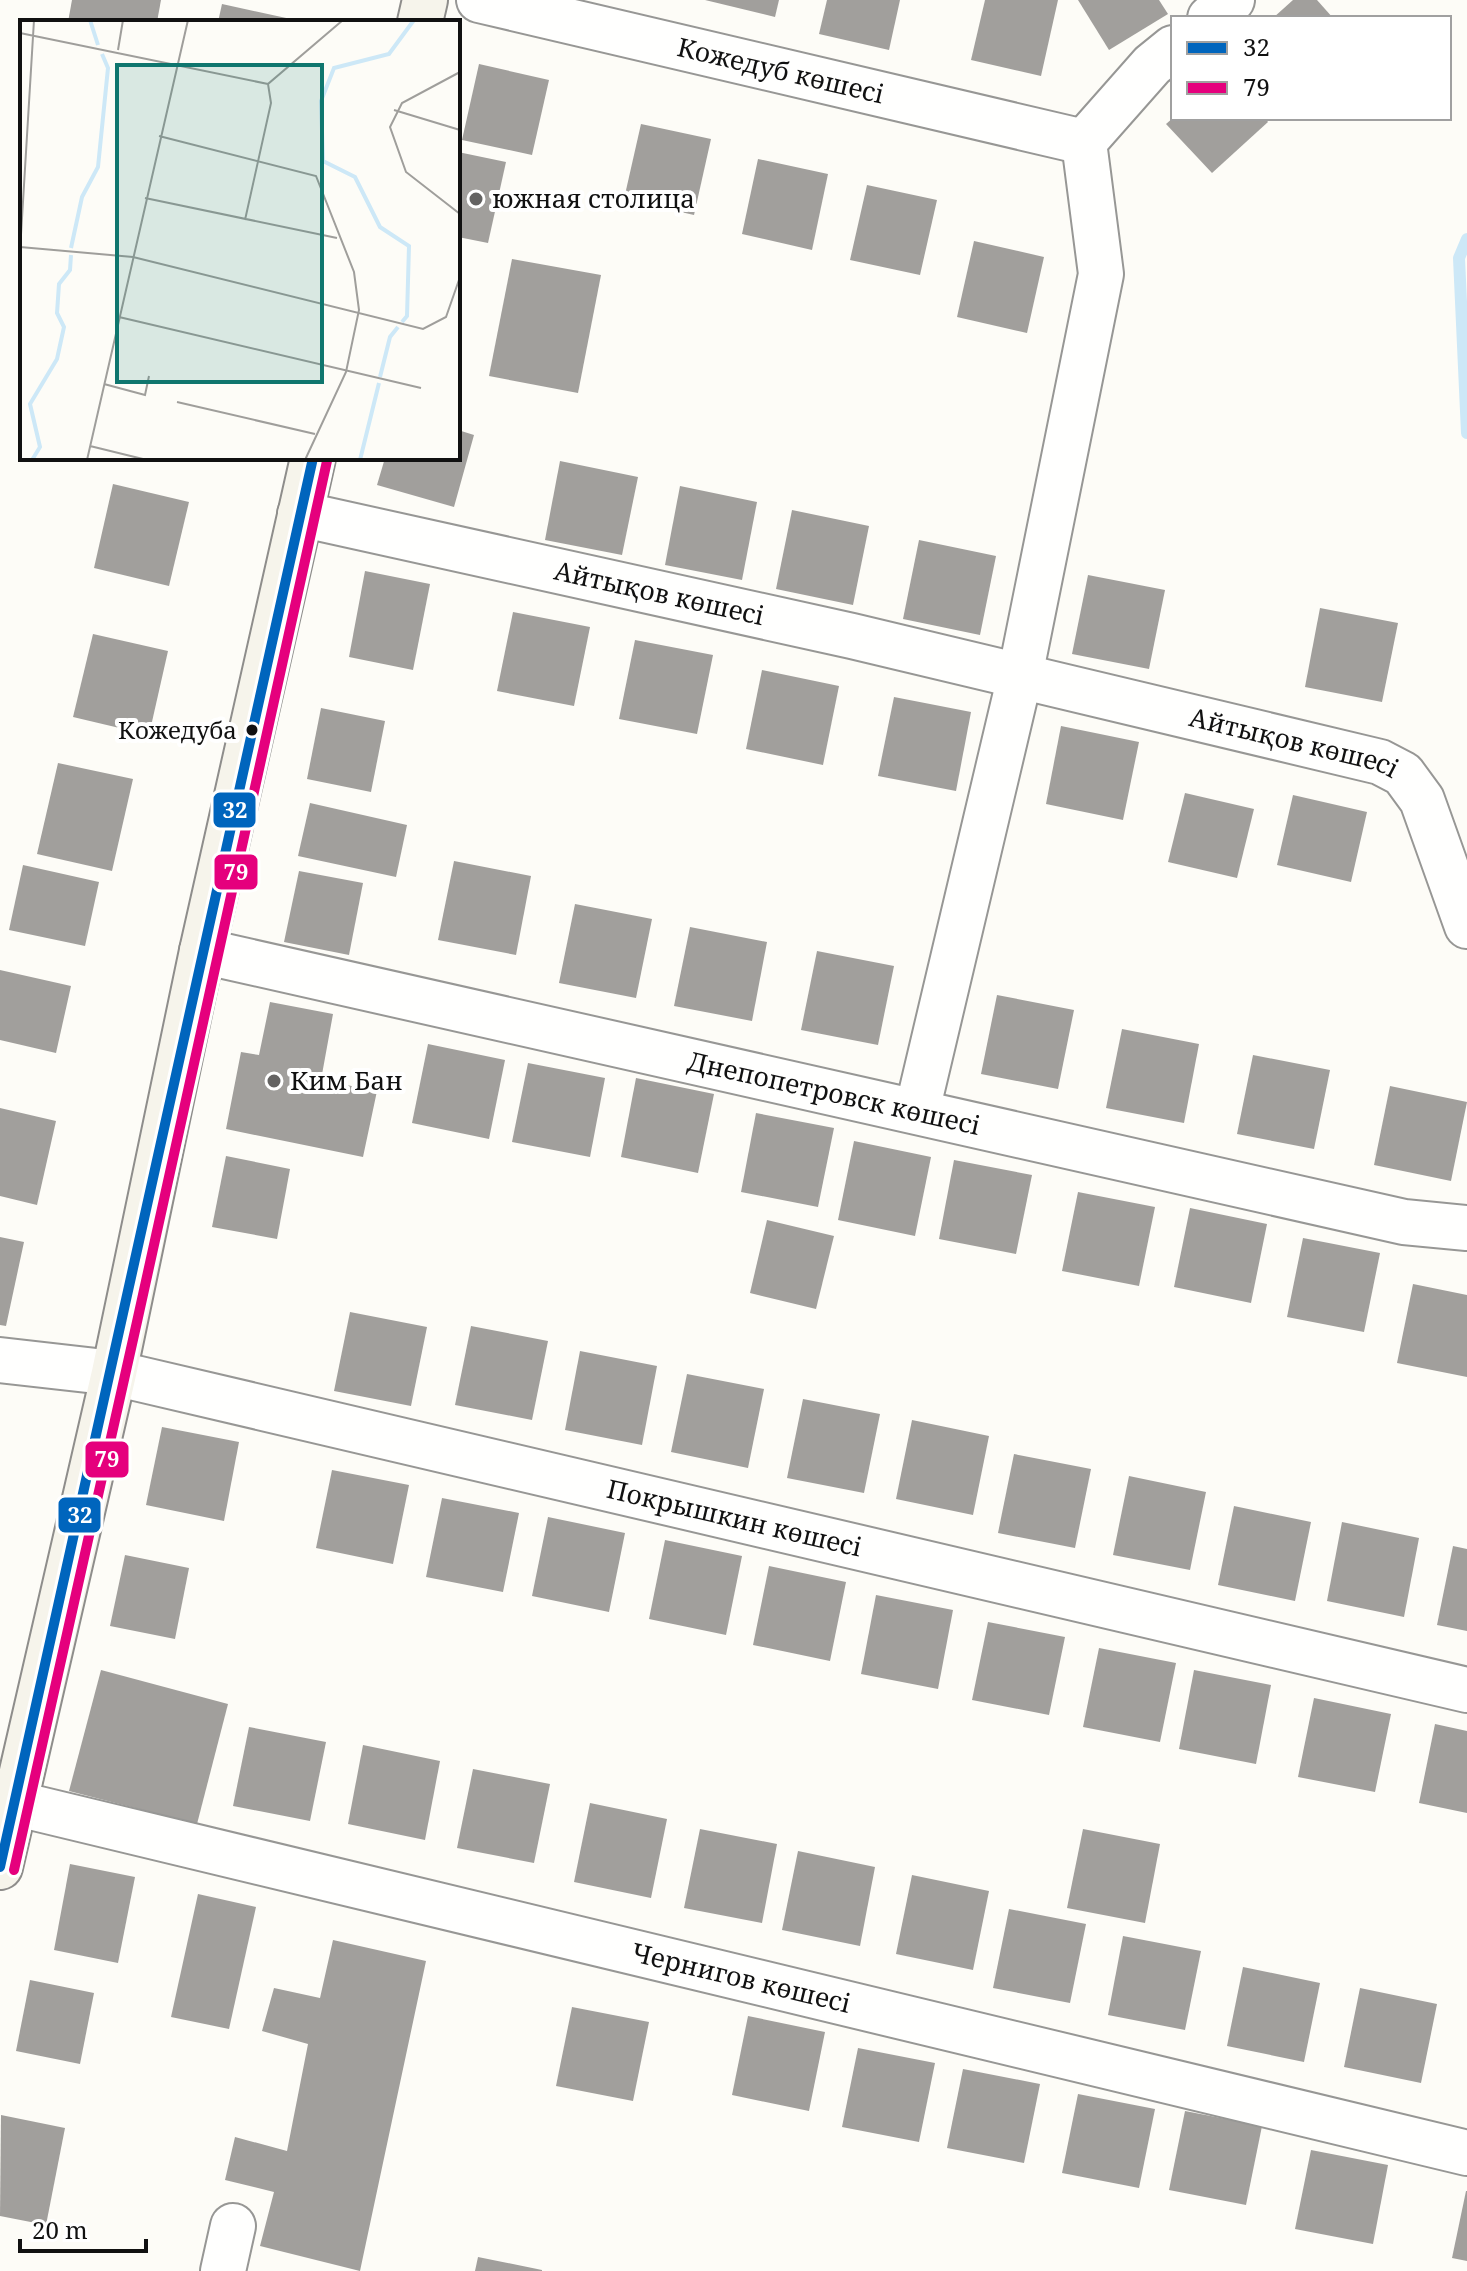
<svg xmlns="http://www.w3.org/2000/svg" width="1467" height="2271" font-family="'Noto Serif',serif">
  <style>
    .lines { fill: none; stroke-linecap: round; stroke-linejoin: round }
    .stream { stroke: #cde8f7; stroke-width: 12 }
    .building { fill: #a19f9c }
    .minor-casing { stroke: #979795; stroke-width: 48 }
    .secondary-casing { stroke: #8e8d8b; stroke-width: 48 }
    .minor { stroke: #fffffe; stroke-width: 44 }
    .secondary { stroke: #f6f4eb; stroke-width: 44 }
    .bus-1-casing { stroke: #fff; stroke-width: 16 }
    .bus-2-casing { stroke: #fff; stroke-width: 16 }
    .bus-1 { stroke: #0065bd; stroke-width: 10 }
    .bus-2 { stroke: #e5007d; stroke-width: 10 }
    .poi-dot { fill: #646362; stroke: #fff; stroke-width: 3 }
    .bus-dot { fill: #111; stroke: #fff; stroke-width: 3 }
    .labels { text-anchor: middle; stroke-width: 8; stroke-linejoin: round; paint-order: stroke }
    .bus-label { font-size: 24px; fill: #111; stroke: #fff; text-anchor: end }
    .street-label { font-size: 26px; fill: #111; stroke: #fff }
    .poi-label { font-size: 26px; fill: #111; stroke: #fff; text-anchor: start }
    .inset-river { fill: none; stroke: #cde8f7; stroke-width: 4 }
    .inset-road { fill: none; stroke: #9f9e9b; stroke-width: 2 }
    .view { fill: #0f766e; fill-opacity: 0.15; stroke: #0f766e; stroke-width: 4 }
    .inset-edge { fill: none; stroke: #111; stroke-width: 4 }
    .line-badge { stroke: #fff; stroke-width: 3 }
    .badge-label { font-size: 22px; text-anchor: middle; font-weight: bold; fill: #fff }
  </style>
  <rect width="100%" height="100%" fill="#fdfcf7"/>
  <g class="lines">
    <path class="stream" d="M1467 239 1459 258 1467 433"/>
  </g>
  <g class="building">
    <path d="M72 0H161L157 22H68Z"/>
    <path d="M705 0H779L775 17Z"/>
    <path d="M827 0H900L889 50 819 34Z"/>
    <path d="M985 0H1058L1041 76 971 60Z"/>
    <path d="M1078 0H1159L1168 14 1109 50Z"/>
    <path d="M1293 0H1317L1333 18H1273Z"/>
    <path d="M222 4 300 21 299 22H218Z"/>
    <path d="M479 64 549 80 532 155 462 140Z"/>
    <path d="M1173 118H1265L1268 122 1212 173 1166 124Z"/>
    <path d="M641 124 711 139 694 215 624 199Z"/>
    <path d="M458 152 506 162 488 243 458 237Z"/>
    <path d="M758 159 828 174 812 250 742 234Z"/>
    <path d="M867 185 937 200 920 275 850 260Z"/>
    <path d="M974 241 1044 257 1027 333 957 317Z"/>
    <path d="M512 259 601 275 578 393 489 376Z"/>
    <path d="M458 430 474 435 454 507 377 485 385 458H458Z"/>
    <path d="M560 461 638 477 622 555 545 540Z"/>
    <path d="M113 484 189 502 169 586 94 568Z"/>
    <path d="M680 486 757 502 742 580 665 565Z"/>
    <path d="M792 510 869 526 853 605 776 589Z"/>
    <path d="M919 540 996 556 980 635 903 619Z"/>
    <path d="M365 571 430 584 413 670 349 657Z"/>
    <path d="M1088 575 1165 590 1149 669 1072 654Z"/>
    <path d="M1320 608 1398 623 1382 702 1305 687Z"/>
    <path d="M513 612 590 627 574 706 497 691Z"/>
    <path d="M93 634 168 651 149 735 73 717Z"/>
    <path d="M635 640 713 655 697 734 619 719Z"/>
    <path d="M762 670 839 686 823 765 746 749Z"/>
    <path d="M894 697 971 712 956 791 878 776Z"/>
    <path d="M321 708 385 721 371 792 307 779Z"/>
    <path d="M1061 726 1139 742 1123 820 1046 804Z"/>
    <path d="M58 763 133 779 112 871 37 854Z"/>
    <path d="M1185 793 1254 809 1237 878 1168 862Z"/>
    <path d="M1293 795 1367 812 1351 882 1277 865Z"/>
    <path d="M310 803 407 825 396 877 298 856Z"/>
    <path d="M454 861 531 876 516 955 438 940Z"/>
    <path d="M23 865 99 882 85 946 9 930Z"/>
    <path d="M299 871 363 883 349 955 284 942Z"/>
    <path d="M575 904 652 919 636 998 559 983Z"/>
    <path d="M690 927 767 942 752 1021 674 1006Z"/>
    <path d="M817 951 894 966 878 1045 801 1030Z"/>
    <path d="M0 970 71 986 56 1053 0 1040Z"/>
    <path d="M997 995 1074 1010 1058 1089 981 1074Z"/>
    <path d="M270 1002 333 1014 321 1080 377 1091 363 1157 226 1129 241 1052 259 1055Z"/>
    <path d="M1122 1029 1199 1044 1184 1123 1106 1108Z"/>
    <path d="M428 1044 505 1060 489 1139 412 1123Z"/>
    <path d="M1253 1055 1330 1070 1314 1149 1237 1134Z"/>
    <path d="M528 1063 605 1078 590 1157 512 1142Z"/>
    <path d="M636 1078 714 1094 698 1173 621 1157Z"/>
    <path d="M1390 1086 1467 1102 1451 1181 1374 1165Z"/>
    <path d="M0 1108 56 1121 37 1205 0 1196Z"/>
    <path d="M756 1113 834 1128 818 1207 741 1192Z"/>
    <path d="M854 1141 931 1157 915 1236 838 1220Z"/>
    <path d="M226 1156 290 1169 277 1239 212 1227Z"/>
    <path d="M954 1160 1032 1175 1016 1254 939 1239Z"/>
    <path d="M1078 1192 1155 1207 1139 1286 1062 1271Z"/>
    <path d="M1190 1208 1267 1224 1251 1303 1174 1287Z"/>
    <path d="M767 1220 834 1236 816 1309 750 1293Z"/>
    <path d="M0 1237 24 1242 6 1326 0 1325Z"/>
    <path d="M1303 1238 1380 1253 1364 1332 1287 1317Z"/>
    <path d="M1413 1284 1467 1295V1377L1397 1363Z"/>
    <path d="M350 1312 427 1327 411 1406 334 1391Z"/>
    <path d="M471 1326 548 1341 532 1420 455 1405Z"/>
    <path d="M580 1351 657 1366 642 1445 565 1430Z"/>
    <path d="M687 1374 764 1389 748 1468 671 1452Z"/>
    <path d="M803 1399 880 1414 864 1493 787 1478Z"/>
    <path d="M912 1420 989 1436 973 1515 896 1499Z"/>
    <path d="M162 1427 239 1442 224 1521 146 1505Z"/>
    <path d="M1014 1454 1091 1469 1075 1548 998 1533Z"/>
    <path d="M332 1470 409 1485 393 1564 316 1548Z"/>
    <path d="M1129 1476 1206 1492 1190 1570 1113 1555Z"/>
    <path d="M442 1498 519 1513 503 1592 426 1577Z"/>
    <path d="M1234 1506 1311 1522 1295 1601 1218 1585Z"/>
    <path d="M548 1517 625 1533 609 1612 532 1596Z"/>
    <path d="M1342 1522 1419 1538 1404 1617 1327 1601Z"/>
    <path d="M665 1540 742 1556 726 1635 649 1619Z"/>
    <path d="M1453 1546 1467 1549V1631L1437 1625Z"/>
    <path d="M125 1555 189 1568 175 1639 110 1626Z"/>
    <path d="M769 1566 846 1582 830 1661 753 1645Z"/>
    <path d="M876 1595 953 1610 938 1689 861 1674Z"/>
    <path d="M988 1622 1065 1637 1049 1715 972 1700Z"/>
    <path d="M1099 1648 1176 1663 1160 1742 1083 1727Z"/>
    <path d="M101 1670 228 1704 197 1824 69 1791Z"/>
    <path d="M1194 1670 1271 1685 1256 1764 1179 1749Z"/>
    <path d="M1314 1698 1391 1714 1375 1792 1298 1777Z"/>
    <path d="M1435 1724 1467 1731V1813L1419 1803Z"/>
    <path d="M249 1727 326 1742 310 1821 233 1806Z"/>
    <path d="M363 1745 440 1761 425 1840 348 1824Z"/>
    <path d="M473 1769 550 1784 534 1863 457 1848Z"/>
    <path d="M590 1803 667 1819 651 1898 574 1882Z"/>
    <path d="M700 1829 777 1844 762 1923 684 1908Z"/>
    <path d="M1083 1829 1160 1844 1145 1923 1067 1908Z"/>
    <path d="M798 1851 875 1867 860 1946 782 1930Z"/>
    <path d="M70 1864 135 1877 118 1963 54 1950Z"/>
    <path d="M912 1875 989 1891 973 1970 896 1954Z"/>
    <path d="M198 1894 256 1907 229 2029 171 2017Z"/>
    <path d="M1009 1909 1086 1924 1070 2003 993 1988Z"/>
    <path d="M1123 1936 1201 1951 1185 2030 1108 2015Z"/>
    <path d="M333 1940 426 1961 360 2271 260 2246 274 2192 225 2180 235 2137 287 2151 308 2044 262 2031 274 1988 320 1998Z"/>
    <path d="M1243 1967 1320 1983 1304 2062 1227 2046Z"/>
    <path d="M30 1980 94 1993 80 2064 16 2051Z"/>
    <path d="M1360 1988 1437 2004 1421 2083 1344 2067Z"/>
    <path d="M572 2007 649 2022 633 2101 556 2086Z"/>
    <path d="M748 2016 825 2032 809 2111 732 2095Z"/>
    <path d="M858 2048 935 2063 919 2142 842 2127Z"/>
    <path d="M963 2069 1040 2084 1024 2163 947 2148Z"/>
    <path d="M1078 2094 1155 2109 1139 2188 1062 2173Z"/>
    <path d="M1185 2111 1262 2126 1246 2205 1169 2190Z"/>
    <path d="M1 2115 65 2128 46 2225 0 2216Z"/>
    <path d="M1311 2150 1388 2165 1373 2244 1295 2229Z"/>
    <path d="M1466 2191H1467V2261L1452 2258Z"/>
    <path d="M478 2257 542 2270V2271H475Z"/>
  </g>
  <g class="lines">
    <defs>
      <g id="minor">
        <path id="s1" d="M479 0 1084 142"/>
        <path d="M1210 18 1232 0"/>
        <path id="s2" d="M300 514 852 636 1380 762 1403 774 1422 800 1467 926"/>
        <path id="s3" d="M202 951 1404 1222 1467 1228"/>
        <path d="M917 1111 1020 676 1101 274 1084 142 1152 65 1173 48"/>
        <path id="s4" d="M0 1360 114 1373 1467 1690"/>
        <path id="s5" d="M14 1803 1467 2153"/>
        <path d="M223 2271 233 2226"/>
      </g>
      <g id="secondary">
        <path d="M420 22 425 0"/>
        <path d="M0 1867 114 1373 202 951 313 458"/>
      </g>
    </defs>
    <use href="#minor" class="minor-casing"/>
    <use href="#secondary" class="secondary-casing"/>
    <use href="#minor" class="minor"/>
    <use href="#secondary" class="secondary"/>
    <defs>
      <path id="bus-1" d="M0 1867C108 1398 207 927 313 458"/>
      <path id="bus-2" d="M14 1870C122 1401 221 931 327 461"/>
    </defs>
    <use href="#bus-1" class="bus-1-casing"/>
    <use href="#bus-2" class="bus-2-casing"/>
    <use href="#bus-1" class="bus-1"/>
    <use href="#bus-2" class="bus-2"/>
  </g>
  <g class="poi-dot">
    <circle cx="476" cy="199" r="8"/>
    <circle cx="274" cy="1081" r="8"/>
  </g>
  <circle class="bus-dot" cx="252" cy="730" r="7"/>
  <g class="labels">
    <g class="bus-label">
      <text x="237" y="739">Кожедуба</text>
    </g>
    <g class="street-label">
      <text dy="9" stroke="none"><textPath href="#s1" startOffset="310">Кожедуб көшесі</textPath></text>
      <text dy="9" stroke="none"><textPath href="#s2" startOffset="368">Айтықов көшесі</textPath></text>
      <text dy="9" stroke="none"><textPath href="#s2" startOffset="1020">Айтықов көшесі</textPath></text>
      <text dy="9" stroke="none"><textPath href="#s3" startOffset="648">Днепопетровск көшесі</textPath></text>
      <text dy="9" stroke="none"><textPath href="#s4" startOffset="752">Покрышкин көшесі</textPath></text>
      <text dy="9" stroke="none"><textPath href="#s5" startOffset="748">Чернигов көшесі</textPath></text>
    </g>
    <g class="poi-label">
      <text x="492" y="208">южная столица</text>
      <text x="290" y="1090">Ким Бан</text>
    </g>
  </g>
  <g transform="translate(20 20)">
    <rect width="440" height="440" fill="#fdfcf7"/>
    <path class="inset-river" d="M70 0 78 25M51 228 62 177 78 147 88 48 82 34M382 302 387 296 389 226 360 207 335 157 303 141 301 81 314 48 369 34 394 0M360 357 370 317 378 307M12 440 20 427 10 384 37 339 44 307 37 293 39 264 50 250 51 235M340 440 359 363"/>
    <path class="inset-road" d="M0 13 248 64M98 30 103 0M440 52 382 83 370 107 386 152 440 194M374 90 440 110M139 116 296 156 334 252 339 290 326 352 285 440M125 178 317 218M225 200 251 83 248 64 323 0M0 227 113 237 403 309 426 297 440 257M0 231 14 0M99 297 401 368M84 364 125 375 129 356M157 382 295 414M70 426 127 440M67 440 168 0"/>
    <path class="view" d="M97 45H302V362H97Z"/>
    <rect width="440" height="440" class="inset-edge"/>
  </g>
  <g class="line-badge">
    <rect x="212" y="791" width="45" height="38" rx="8" fill="#0065bd"/>
    <rect x="213" y="853" width="46" height="38" rx="8" fill="#e5007d"/>
    <rect x="84" y="1440" width="46" height="39" rx="8" fill="#e5007d"/>
    <rect x="57" y="1496" width="45" height="38" rx="8" fill="#0065bd"/>
  </g>
  <g class="badge-label">
    <text x="235" y="818">32</text>
    <text x="236" y="880">79</text>
    <text x="107" y="1467">79</text>
    <text x="80" y="1523">32</text>
  </g>
  <rect x="1171" y="16" width="280" height="104" fill="#ffffff" stroke="#a0a0a0" stroke-width="2"/>
  <rect x="1187" y="42" width="40" height="12" fill="#0065bd" stroke="#a0a0a0" stroke-width="2"/>
  <text x="1243" y="56" font-size="24" fill="#111111">32</text>
  <rect x="1187" y="82" width="40" height="12" fill="#e5007d" stroke="#a0a0a0" stroke-width="2"/>
  <text x="1243" y="96" font-size="24" fill="#111111">79</text>
  <path d="M20 2239v12h126v-12" fill="none" stroke="#111111" stroke-width="4"/>
  <text x="32" y="2239" font-size="24" fill="#111111" stroke="#ffffff" stroke-width="6" paint-order="stroke">20 m</text>
</svg>
